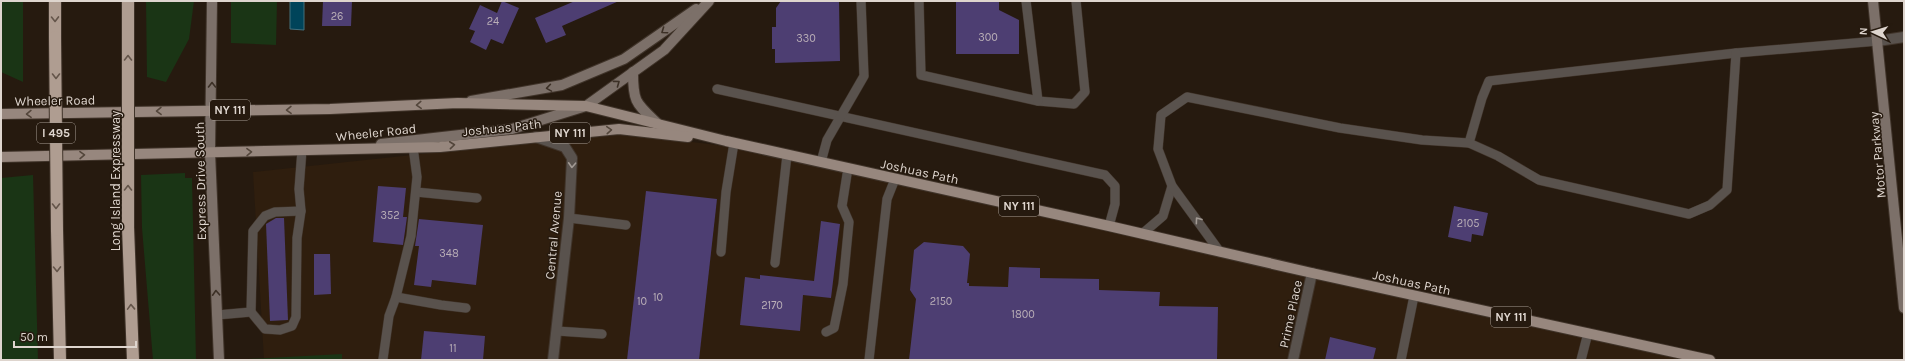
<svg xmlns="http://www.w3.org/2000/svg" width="1905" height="361" font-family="Karla,sans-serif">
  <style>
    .built { fill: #2f1e0e }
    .green { fill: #1a3515 }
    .water { fill: #00445a; stroke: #43707d }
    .building { fill: #4d3e72 }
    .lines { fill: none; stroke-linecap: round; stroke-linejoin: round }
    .lane-casing { stroke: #40342a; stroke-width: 10 }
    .street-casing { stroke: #40342a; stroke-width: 12 }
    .secondary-casing { stroke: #40342a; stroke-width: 12 }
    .primary-casing { stroke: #40342a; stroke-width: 12 }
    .highway-casing { stroke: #40342a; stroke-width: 14 }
    .lane { stroke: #59524d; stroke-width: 9 }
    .street { stroke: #59524d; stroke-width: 10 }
    .secondary { stroke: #7c7069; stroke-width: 10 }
    .primary { stroke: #97877e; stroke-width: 10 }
    .highway { stroke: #af9d91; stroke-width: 12 }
    .highway-bridge-casing { stroke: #40342a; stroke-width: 14; stroke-linecap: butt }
    .highway-bridge { stroke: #af9d91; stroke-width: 12 }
    .oneway { stroke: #64554a }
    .oneway2 { stroke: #3c3026 }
    .oneway3 { stroke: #53463b }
    .oneway4 { stroke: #a29a94 }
    .labels { text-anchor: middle; stroke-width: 3; stroke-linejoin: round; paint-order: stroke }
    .number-label { font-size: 11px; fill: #baafb7 }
    .shield { fill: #261a0f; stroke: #a79d95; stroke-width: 1 }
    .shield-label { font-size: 12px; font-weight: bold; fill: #ded5ce }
    .street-label { font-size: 13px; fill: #ded5ce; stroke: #261a0f }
  </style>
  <rect width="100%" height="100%" fill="#261a0f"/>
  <path class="built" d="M618 133 725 146 1107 229 1695 360H264L253 172Z"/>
  <g class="green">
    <path d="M1 1H23V82L1 72Z"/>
    <path d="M146 1H194L189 39 166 82 147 77Z"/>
    <path d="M231 1H277L276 45 231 43Z"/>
    <path d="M185 173V178H192L196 360H153L142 228 141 175Z"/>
    <path d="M33 175 38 360H1V178Z"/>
    <path d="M342 354V360H248V359Z"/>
  </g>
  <path class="water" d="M290 1H304V30L290 29Z"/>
  <g class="building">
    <path d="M323 1H352L351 26H322Z"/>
    <path d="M502 1 519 8 503 44 491 39 486 50 470 42 475 31 469 29 480 5 497 13Z"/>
    <path d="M575 1H619L562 26 566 35 546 43 535 18Z"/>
    <path d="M781 1H839L840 61 775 63V49H772V27H776V8Z"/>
    <path d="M956 1H999V10L1019 20V54H956Z"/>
    <path d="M378 186 406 188 403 217H407L403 245 373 242Z"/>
    <path d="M646 191 717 199 699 360H627Z"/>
    <path d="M1454 206 1488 213 1483 236 1472 234 1471 242 1448 237Z"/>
    <path d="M276 218H284L288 320 270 321 266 224Z"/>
    <path d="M419 219 483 225 476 285 432 280 431 287 414 285 419 246H415Z"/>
    <path d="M821 221 840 224 831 298 803 295 800 331 740 325 745 277 760 279V275L814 281Z"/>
    <path d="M924 242 963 246 970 254 967 283H969V286L1008 287 1009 267 1040 268V278L1099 279V290L1160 292 1159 306 1218 307 1217 360H909L916 299 910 290 914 250Z"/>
    <path d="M314 254H330L331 294 314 295Z"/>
    <path d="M424 331 485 336 483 360H421Z"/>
    <path d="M1330 337 1376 348 1373 360H1325Z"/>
  </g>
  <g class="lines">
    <defs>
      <g id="lane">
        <path d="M919 1 921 75 1038 101 1074 104 1085 92 1076 1"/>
        <path d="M1026 1 1038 101"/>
        <path d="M717 89 1105 175 1115 186V204L1109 226"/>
        <path d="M1469 143 1482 98 1489 81 1736 53 1878 41"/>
        <path d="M821 162 827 140 864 76 861 1"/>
        <path d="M416 192 477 198"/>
        <path d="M569 218 626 225"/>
        <path d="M1142 234 1163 216 1172 186"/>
        <path d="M721 252 726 192 734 143"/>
        <path d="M1220 252 1172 186 1158 149 1161 115 1187 97 1340 128 1422 140 1469 143 1498 156 1539 180 1689 214 1710 205 1727 190 1736 53"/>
        <path d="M775 263 787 155"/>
        <path d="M396 297 441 305 466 308"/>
        <path d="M251 312 253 231 265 216 275 212 301 211"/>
        <path d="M217 315 251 312 265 329 280 330 292 326 296 317 297 238 301 211 299 189 302 150"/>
        <path d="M557 331 602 334"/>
        <path d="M826 332 834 328 843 284 849 222 842 206 848 168"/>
        <path d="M383 359 389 316 396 297 411 236 417 177 413 147"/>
        <path d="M869 360 887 199 895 179"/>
        <path d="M1401 360 1414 296"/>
        <path d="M1581 360 1588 333"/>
      </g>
      <g id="street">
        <path d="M1878 41 1904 37"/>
        <path d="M536 137 565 147 572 158 569 218 553 360"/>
        <path d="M1293 360 1312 273"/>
      </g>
      <g id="secondary">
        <path d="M212 1 210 152 219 360"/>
        <path d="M1873 1 1904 308"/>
        <path d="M633 72C633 103 636 103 658 124"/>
        <path d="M471 101 562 85 624 59 696 9"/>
        <path d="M381 144 512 129 586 106 664 50 709 1"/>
      </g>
      <g id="primary">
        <path d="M1 114 330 109 458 103 586 106 726 141 1109 226 1312 273 1710 360"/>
        <path d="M1 157 440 147 619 129 688 137"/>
      </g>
      <g id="highway">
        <path d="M55 1V37"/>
        <path d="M128 1V36"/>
        <path d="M128 227 133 360"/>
        <path d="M57 230 60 360"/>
      </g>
    </defs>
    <use href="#lane" class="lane-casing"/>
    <use href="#street" class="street-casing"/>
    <use href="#secondary" class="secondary-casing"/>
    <use href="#primary" class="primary-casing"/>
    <use href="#highway" class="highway-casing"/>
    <use href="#lane" class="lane"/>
    <use href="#street" class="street"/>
    <use href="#secondary" class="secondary"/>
    <use href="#primary" class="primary"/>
    <use href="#highway" class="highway"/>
    <defs>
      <g id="highway-bridge">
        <path d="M128 36V227"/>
        <path d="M55 37 57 230"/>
      </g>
    </defs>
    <use href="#highway-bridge" class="highway-bridge-casing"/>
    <use href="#highway-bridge" class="highway-bridge"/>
  </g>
  <defs><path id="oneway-chevron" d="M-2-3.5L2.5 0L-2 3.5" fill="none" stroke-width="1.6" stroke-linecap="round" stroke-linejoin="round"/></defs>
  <g class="oneway">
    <use href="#oneway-chevron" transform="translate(55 19) rotate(89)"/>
    <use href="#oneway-chevron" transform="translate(128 58) rotate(-90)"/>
    <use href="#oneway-chevron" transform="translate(56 76) rotate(90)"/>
    <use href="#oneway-chevron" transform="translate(128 188) rotate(-90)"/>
    <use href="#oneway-chevron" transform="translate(56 206) rotate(90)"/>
    <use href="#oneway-chevron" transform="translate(57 269) rotate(89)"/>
    <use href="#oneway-chevron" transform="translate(131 307) rotate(-92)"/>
  </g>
  <g class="oneway2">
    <use href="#oneway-chevron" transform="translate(664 31) rotate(145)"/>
    <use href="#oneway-chevron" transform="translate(617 83) rotate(-36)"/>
    <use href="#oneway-chevron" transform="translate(212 85) rotate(-90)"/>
    <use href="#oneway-chevron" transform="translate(549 88) rotate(171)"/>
    <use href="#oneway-chevron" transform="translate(216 293) rotate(-93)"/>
  </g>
  <g class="oneway3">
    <use href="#oneway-chevron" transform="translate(419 105) rotate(177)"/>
    <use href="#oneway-chevron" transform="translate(289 110) rotate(179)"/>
    <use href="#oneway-chevron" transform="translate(159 111) rotate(179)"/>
    <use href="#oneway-chevron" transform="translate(29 114) rotate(179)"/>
    <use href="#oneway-chevron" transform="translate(609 130) rotate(-4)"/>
    <use href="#oneway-chevron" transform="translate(452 145) rotate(-6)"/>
    <use href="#oneway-chevron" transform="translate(249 152) rotate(-1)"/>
    <use href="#oneway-chevron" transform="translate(82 155) rotate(-1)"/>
  </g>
  <g class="oneway4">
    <use href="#oneway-chevron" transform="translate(572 165) rotate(93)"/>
    <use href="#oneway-chevron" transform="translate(1198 220) rotate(-126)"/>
  </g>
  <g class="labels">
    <g class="number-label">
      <text x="337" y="20">26</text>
      <text x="493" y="25">24</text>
      <text x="988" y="41">300</text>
      <text x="806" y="42">330</text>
      <text x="390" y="219">352</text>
      <text x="1468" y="227">2105</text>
      <text x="449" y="257">348</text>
      <text x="658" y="301">10</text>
      <text x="642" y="305">10</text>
      <text x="941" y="305">2150</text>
      <text x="772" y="309">2170</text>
      <text x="1023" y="318">1800</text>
      <text x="453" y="352">11</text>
    </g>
    <g class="shield">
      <rect x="210" y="100" width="40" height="20" rx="3"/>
      <rect x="37" y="123" width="38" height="20" rx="3"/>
      <rect x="550" y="123" width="40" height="20" rx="3"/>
      <rect x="999" y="196" width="40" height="20" rx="3"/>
      <rect x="1491" y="307" width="40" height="20" rx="3"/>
    </g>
    <g class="shield-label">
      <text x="230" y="114">NY 111</text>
      <text x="56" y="137">I 495</text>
      <text x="570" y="137">NY 111</text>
      <text x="1019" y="210">NY 111</text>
      <text x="1511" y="321">NY 111</text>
    </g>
    <g class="street-label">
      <text transform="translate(55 100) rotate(-1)" y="5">Wheeler Road</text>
      <text transform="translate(502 127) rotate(-6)" y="5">Joshuas Path</text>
      <text transform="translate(376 132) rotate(-6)" y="5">Wheeler Road</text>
      <text transform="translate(1877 155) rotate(-95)" y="5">Motor Parkway</text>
      <text transform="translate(920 171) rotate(12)" y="5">Joshuas Path</text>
      <text transform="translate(115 181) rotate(-90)" y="5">Long Island Expressway</text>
      <text transform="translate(200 181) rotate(-91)" y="5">Express Drive South</text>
      <text transform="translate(553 235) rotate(-85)" y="5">Central Avenue</text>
      <text transform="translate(1412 282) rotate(12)" y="5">Joshuas Path</text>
      <text transform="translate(1290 314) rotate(-78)" y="5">Prime Place</text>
    </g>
  </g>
  <rect width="1905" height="361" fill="none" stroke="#ded5ce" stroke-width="4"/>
  <g transform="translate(1873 32) rotate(274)" stroke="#261a0f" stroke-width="3" paint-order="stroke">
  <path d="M0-3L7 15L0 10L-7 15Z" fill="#ded5ce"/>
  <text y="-6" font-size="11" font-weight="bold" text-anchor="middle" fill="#ded5ce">N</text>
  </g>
  <path d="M14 341v6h122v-6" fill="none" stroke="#ded5ce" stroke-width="2"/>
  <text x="20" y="341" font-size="12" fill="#ded5ce" stroke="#261a0f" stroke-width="3" paint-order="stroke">50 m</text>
</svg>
